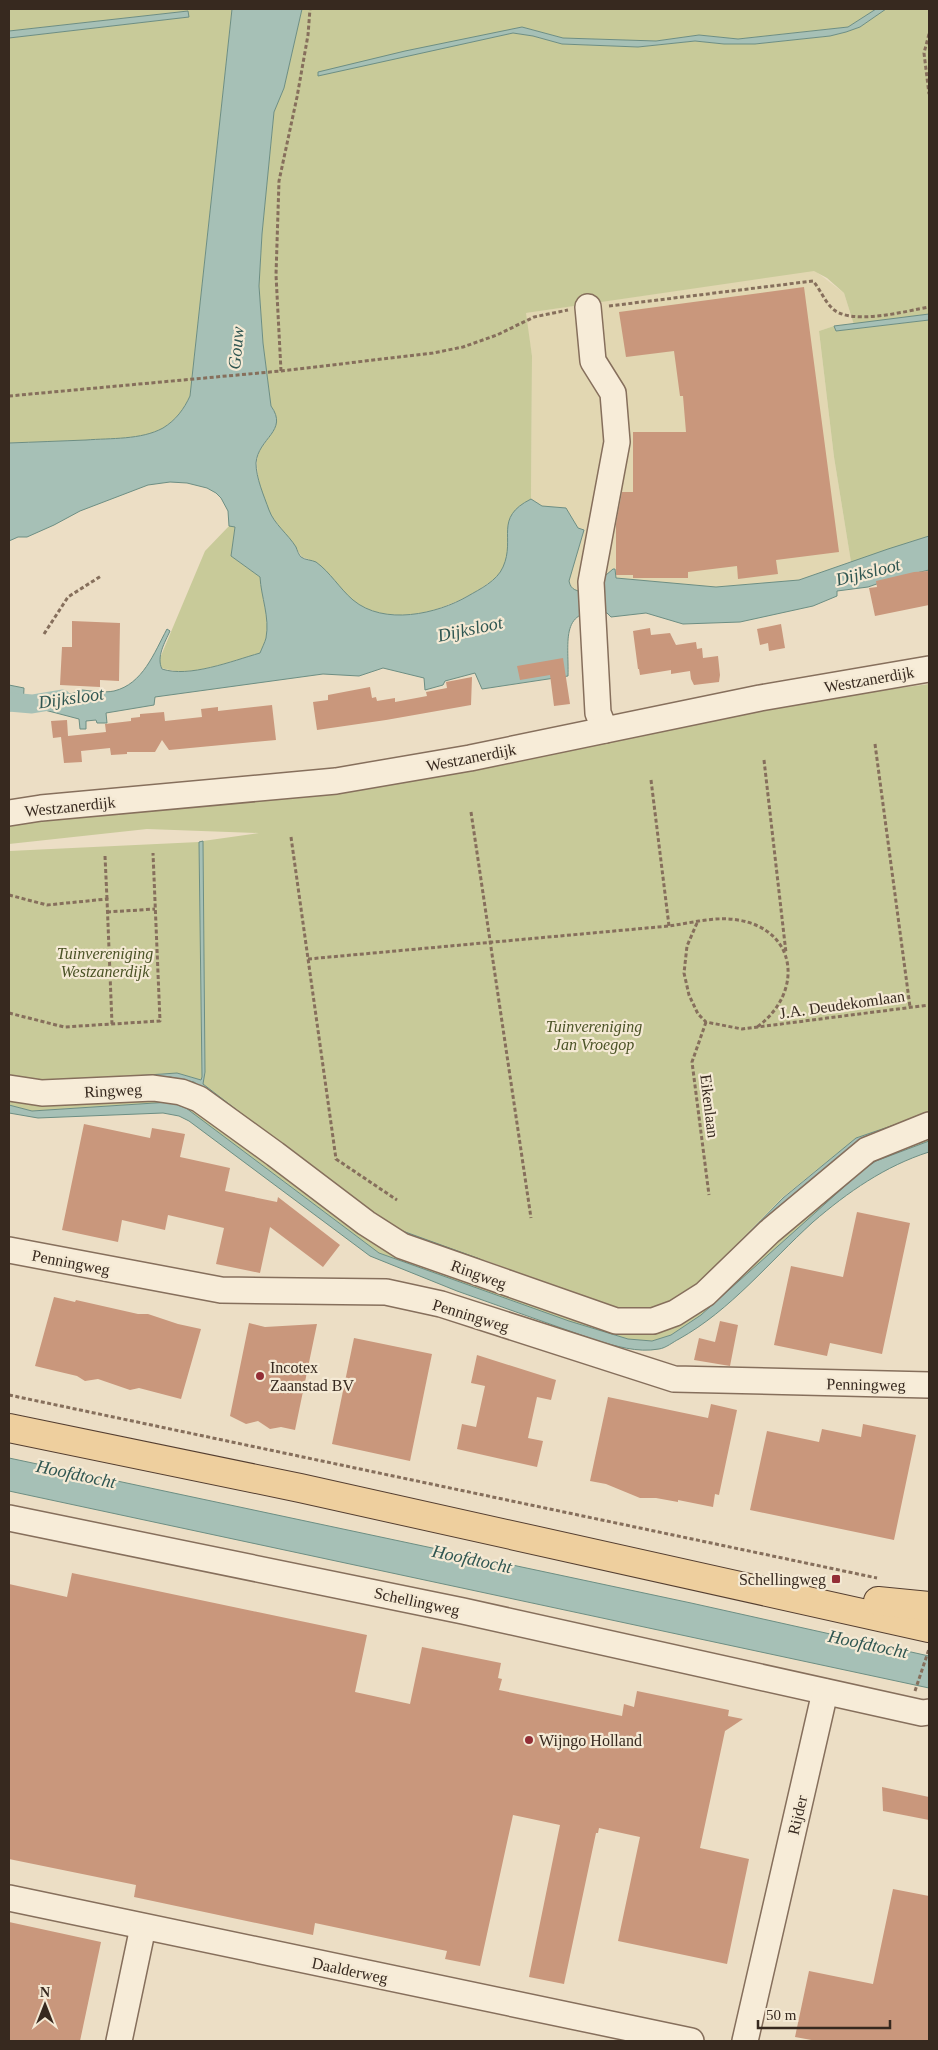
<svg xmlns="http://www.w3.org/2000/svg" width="938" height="2050" font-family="'Times New Roman',serif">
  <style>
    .farmland { fill: #e2d7b2 }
    .green { fill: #c8ca99 }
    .water { fill: #a6c0b6; stroke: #6d8e83 }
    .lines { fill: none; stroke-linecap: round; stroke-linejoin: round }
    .canal { stroke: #a6c0b6; stroke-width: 19 }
    .building { fill: #c9977c }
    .minor-casing { stroke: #866f5c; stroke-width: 28 }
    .major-casing { stroke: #543e30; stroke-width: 30 }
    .path { stroke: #866f5c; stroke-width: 3; stroke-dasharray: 4 2.5; stroke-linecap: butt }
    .minor { stroke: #f7ecd8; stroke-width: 25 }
    .major { stroke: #eecf9e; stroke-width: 28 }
    .poi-dot { fill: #932e36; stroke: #f4e9d4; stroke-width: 2 }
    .labels { text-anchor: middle; stroke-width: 4.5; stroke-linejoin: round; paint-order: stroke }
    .street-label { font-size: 16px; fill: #37291f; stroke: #f4e9d4 }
    .park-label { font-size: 16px; font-style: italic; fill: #4b5326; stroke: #f4e9d4 }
    .poi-label { font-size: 16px; fill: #37291f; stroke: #f4e9d4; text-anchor: start }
    .water-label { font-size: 18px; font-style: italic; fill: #2f5651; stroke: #f4e9d4 }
  </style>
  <rect width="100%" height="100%" fill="#ecdec5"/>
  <path class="farmland" d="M814 270 844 293 854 325 834 326 819 331 834 457 851 562 799 580 716 587 616 578 598 582 586 593 574 591 570 587 569 581 584 530 578 528 566 508 542 506 531 499 532 356 525 313Z"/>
  <g class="green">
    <path d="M9 9H232L190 396C184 409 176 420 163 428 141 440 111 438 86 440 61 441 35 442 9 443V38L188 17V11L9 31Z"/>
    <path d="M302 9H876L848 27 738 39 699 35 656 41 563 38 522 27 383 61 513 33 533 36 562 44 638 47 695 41 724 44H755L830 36 846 32 860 27 886 9H929V314L854 325 844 293 827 278 814 271 526 313 532 356 531 499C495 517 517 543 503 569 498 578 488 583 480 589 449 608 407 623 370 610 348 602 326 575 308 559L302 557C293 542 278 527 270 513 263 499 257 479 257 464 256 439 289 432 271 406L263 343 259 286 262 234 274 112 284 88Z"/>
    <path d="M929 320V536L851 562 834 457 819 331 834 326 836 331Z"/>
    <path d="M229 526H235L231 556 260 577C261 597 270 617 266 638 265 642 262 648 260 653 232 661 189 678 162 668L159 664 160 658 205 551Z"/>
    <path d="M929 684V1113L856 1138 782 1198 728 1253 730 1257H725L718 1264 722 1270 645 1317 496 1274 498 1265 484 1260 480 1269 392 1236 153 1079 170 1077 194 1082 386 1227 480 1259 410 1234 387 1224 203 1084 205 1072 203 841 259 833 147 829 9 844V825L223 797 755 708Z"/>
    <path d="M199 842 202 1077 201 1080 177 1073 47 1080 9 1077V851Z"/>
    <path d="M9 1093 176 1094 357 1222 651 1326 838 1178 929 1131V1141L901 1151 864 1169 701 1315 671 1335 652 1341 628 1339 569 1321 379 1253 186 1108 170 1102 32 1111 9 1105Z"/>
  </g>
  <g class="water">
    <path d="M232 9H302L284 88 274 112 262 234 259 286 263 343 271 406C289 431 258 438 256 463 256 478 264 496 269 510 274 524 288 534 296 547 297 550 299 555 301 557 305 560 312 560 316 562 330 572 340 589 353 600 384 626 437 614 468 596 480 589 497 581 503 567 516 538 493 518 531 499L542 506 566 508 578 528 584 530 569 581C571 591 577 590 585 593L613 569H615L616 578 716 587 799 580 888 549 929 536V570L891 579 868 587 837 591V596L813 606 740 622 683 624 646 613 611 617 607 613C559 606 569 641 568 676L482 689 475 673 445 681 443 685 425 690 424 678 383 668 359 676 323 674 155 697 154 705 106 713 107 723H97L96 720 86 721V729H80L79 719 37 708V696L45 697 47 694C57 696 73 695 82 690 92 691 104 693 114 691 143 684 154 653 167 629L170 631C165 642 156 657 162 669 189 678 232 661 260 653 262 648 265 642 266 638 270 617 261 597 260 577L231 556 235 527 229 526 228 511 221 498 216 493 207 488 187 483 170 482 148 485 80 511 54 525 27 537H18L9 541V443C35 442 61 441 86 440 111 438 141 440 163 428 176 420 184 409 190 396Z"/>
    <path d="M876 9H886L860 27 846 32 830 36 755 44H724L695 41 638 47 562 44 533 36 513 33 318 76V72L405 51 522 27 563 38 656 41 699 35 738 39 848 27Z"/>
    <path d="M188 11 189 17 9 38V31Z"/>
    <path d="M929 314V320L836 331 834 326Z"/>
    <path d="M9 685 24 688 23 709 9 711Z"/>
    <path d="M203 841 205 1072 203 1084 336 1186 397 1229 480 1259V1262L386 1227 194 1082 170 1077 68 1084 28 1080 89 1079 177 1073 201 1080 202 1077 199 842Z"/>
    <path d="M170 1102 186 1108 379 1253 569 1321 628 1339 652 1341 671 1335 701 1315 864 1169 876 1161 929 1141V1152C885 1166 848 1192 813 1222 769 1262 731 1310 679 1339 673 1342 666 1348 659 1349 637 1353 616 1346 595 1340L457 1291 370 1256 189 1121 179 1116 163 1113 38 1118 9 1113V1105L32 1111Z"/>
    <path d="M929 1113 730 1257 728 1254 783 1198 856 1138Z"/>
    <path d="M9 1458 691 1603 929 1656V1688L9 1491Z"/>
  </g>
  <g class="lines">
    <path class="canal" d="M9 702 32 704 62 699"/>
  </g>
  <g class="building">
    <path d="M804 287 839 552 776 560 778 574 738 579 737 566 688 572V578H633V575H616V524L622 492H633V432H686L683 396H680L674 351 626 357 619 312Z"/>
    <path d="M929 571V605L875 616 869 588 877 587 876 581 914 572Z"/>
    <path d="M72 621 120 623 119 681 100 680V687L60 685 62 647H72Z"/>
    <path d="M781 624 785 648 769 651 768 643 760 645 757 629Z"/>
    <path d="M650 628 651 635 670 633 676 645 696 642 697 649 702 648 703 658 718 656 720 675 719 682 694 685 691 679 690 671 671 674V670L640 675 639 669H638L633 631Z"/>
    <path d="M563 658 570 704 554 706 550 675 520 680 517 666Z"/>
    <path d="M472 677 471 705 386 720 317 730 313 702 328 700V695L370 687 372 698 376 697 377 701 395 698V702L427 696 426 692 447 688 446 682Z"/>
    <path d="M272 705 276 740 169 750 162 740 155 752H127V754L111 755 110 748 81 751 82 762 64 763 61 737 53 738 51 721 67 720 68 736 106 732 105 724 131 721V718L140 717V714L164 712 165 721 202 717 201 709 218 707V711Z"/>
    <path d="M84 1124 150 1138 152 1128 185 1134 180 1157 230 1168 225 1191 277 1202 278 1197 340 1245 323 1267 270 1227 260 1273 216 1264 224 1228 168 1215 165 1230 122 1220 118 1242 62 1230Z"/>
    <path d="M857 1212 910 1223 882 1354 830 1343 827 1356 774 1345 791 1266 843 1277Z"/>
    <path d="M54 1297 75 1302 76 1300 138 1314H148L178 1324 201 1329 181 1399 139 1388 130 1390 98 1379 85 1381 77 1376 35 1366Z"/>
    <path d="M720 1321 738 1325 730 1366 694 1360 699 1338 715 1342Z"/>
    <path d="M249 1323 265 1327 317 1324 295 1430 281 1427 270 1429 258 1421 246 1424 230 1416Z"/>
    <path d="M354 1338 432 1354 410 1461 332 1444Z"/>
    <path d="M477 1355 556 1380 551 1400 537 1397 528 1438 543 1441 537 1467 457 1449 462 1424 476 1427 485 1386 471 1383Z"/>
    <path d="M608 1397 708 1418 711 1404 737 1410 719 1495 715 1494 713 1507 678 1500V1502L656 1498H640L606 1484 590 1481Z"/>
    <path d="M863 1424 916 1435 894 1540 750 1510 767 1431 819 1442 822 1429 861 1437Z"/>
    <path d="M72 1573 367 1635 355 1692 410 1704 422 1647 501 1663 498 1678 502 1679 499 1690 622 1716 624 1704 634 1707 637 1691 729 1710 728 1716 743 1719 725 1731 700 1848 749 1859 727 1964 618 1941 640 1837 599 1828 598 1833H596L564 1984 529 1977 560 1825 513 1815 480 1966 445 1959 447 1951 315 1923 313 1935 134 1897 136 1885 9 1859V1584L67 1597Z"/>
    <path d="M882 1787 929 1797V1820L883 1811Z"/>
    <path d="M893 1889 929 1896V2041H817L795 2037 809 1971 873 1984Z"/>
    <path d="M9 1922 101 1942 80 2041H9Z"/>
  </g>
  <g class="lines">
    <defs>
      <g id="minor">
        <path d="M588 307 593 361 613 393 617 442 591 582 598 713 605 730"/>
        <path d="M9 813 41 808 336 781 470 758 760 698 929 669"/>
        <path d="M9 1088 42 1093 153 1088 181 1092 199 1099 275 1154 366 1223 402 1246 616 1321H653L675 1313 705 1294 769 1232 867 1150 929 1125"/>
        <path d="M9 1250 221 1290 386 1292 441 1304 674 1379 929 1385"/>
        <path d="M9 1518 463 1611 922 1713 929 1712"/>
        <path d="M9 1898 691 2041"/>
        <path d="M119 2041 143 1927"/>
        <path d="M745 2041 825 1692"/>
      </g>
      <g id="major">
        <path d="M9 1428 300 1488 929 1628"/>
        <path d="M878 1601 929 1606"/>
      </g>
    </defs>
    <use href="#minor" class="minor-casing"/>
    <use href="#major" class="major-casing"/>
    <g class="path">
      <path d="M929 34 924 53 929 94"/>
      <path d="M609 306 813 281C820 289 824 300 831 307 848 327 906 311 929 307"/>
      <path d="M281 371 276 275 279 181 297 97 308 35 310 9"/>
      <path d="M9 396 281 371 433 353 463 347 497 335 534 317 568 310"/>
      <path d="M44 634 68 597 101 576"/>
      <path d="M875 744 910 1007"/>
      <path d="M764 760 786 953"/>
      <path d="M651 780 669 926"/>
      <path d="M471 812 531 1218"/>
      <path d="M291 837 336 1159 397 1200"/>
      <path d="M105 856 107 899"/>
      <path d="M9 895 47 905 107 899 112 1024"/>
      <path d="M107 912 155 909"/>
      <path d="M697 923 687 946 684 973 689 995 698 1014 706 1022 742 1029 929 1005"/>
      <path d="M308 959 669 926C691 923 716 916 738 920 799 930 803 994 757 1027"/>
      <path d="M9 1013 64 1027 160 1021 153 853"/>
      <path d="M706 1022 692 1062 709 1195"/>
      <path d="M9 1395 877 1578"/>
      <path d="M915 1691 929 1649"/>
    </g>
    <use href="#minor" class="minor"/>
    <use href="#major" class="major"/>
  </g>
  <g class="poi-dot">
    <circle cx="260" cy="1376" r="5"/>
    <rect x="831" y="1574" width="10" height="10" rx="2.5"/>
    <circle cx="529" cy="1740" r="5"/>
  </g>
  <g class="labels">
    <g class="street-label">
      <text transform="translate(869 679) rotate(-10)" y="6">Westzanerdijk</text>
      <text transform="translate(471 757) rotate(-11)" y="6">Westzanerdijk</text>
      <text transform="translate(70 806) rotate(-6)" y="6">Westzanerdijk</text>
      <text transform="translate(842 1004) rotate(-8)" y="6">J.A. Deudekomlaan</text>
      <text transform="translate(113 1090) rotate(-3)" y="6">Ringweg</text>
      <text transform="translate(710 1106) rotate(83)" y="6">Eikenlaan</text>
      <text transform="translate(71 1262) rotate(11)" y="6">Penningweg</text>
      <text transform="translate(479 1274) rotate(20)" y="6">Ringweg</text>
      <text transform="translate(471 1315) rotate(17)" y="6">Penningweg</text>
      <text transform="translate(866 1384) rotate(1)" y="6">Penningweg</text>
      <text transform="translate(417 1601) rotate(12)" y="6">Schellingweg</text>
      <text transform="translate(797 1815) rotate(-77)" y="6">Rijder</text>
      <text transform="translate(350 1970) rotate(12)" y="6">Daalderweg</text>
    </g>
    <g class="park-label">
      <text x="105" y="959">Tuinvereniging<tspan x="105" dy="18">Westzanerdijk</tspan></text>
      <text x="594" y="1032">Tuinvereniging<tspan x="594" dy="18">Jan Vroegop</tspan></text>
    </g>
    <g class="poi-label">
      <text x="270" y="1373">Incotex<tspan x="270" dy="18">Zaanstad BV</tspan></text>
      <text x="826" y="1585" text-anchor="end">Schellingweg</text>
      <text x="539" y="1746">Wijngo Holland</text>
    </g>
    <g class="water-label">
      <text transform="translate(236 348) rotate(-85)" y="6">Gouw</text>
      <text transform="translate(868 572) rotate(-14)" y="6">Dijksloot</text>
      <text transform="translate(470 629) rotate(-12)" y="6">Dijksloot</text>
      <text transform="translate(71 698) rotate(-8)" y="6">Dijksloot</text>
      <text transform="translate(76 1474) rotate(12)" y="6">Hoofdtocht</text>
      <text transform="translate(472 1559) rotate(12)" y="6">Hoofdtocht</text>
      <text transform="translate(868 1644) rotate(12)" y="6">Hoofdtocht</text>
    </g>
  </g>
  <rect width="938" height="2050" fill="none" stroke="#37291f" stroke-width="20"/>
  <g transform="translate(45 2005)" stroke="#f4e9d4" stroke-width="4" paint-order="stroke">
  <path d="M0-4L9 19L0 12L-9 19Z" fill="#37291f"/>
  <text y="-8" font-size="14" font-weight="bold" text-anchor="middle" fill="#37291f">N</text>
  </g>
  <path d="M758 2020v8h132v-8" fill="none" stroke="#37291f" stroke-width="2.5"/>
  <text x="766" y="2020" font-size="15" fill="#37291f" stroke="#f4e9d4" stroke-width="4" paint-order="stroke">50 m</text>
</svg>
